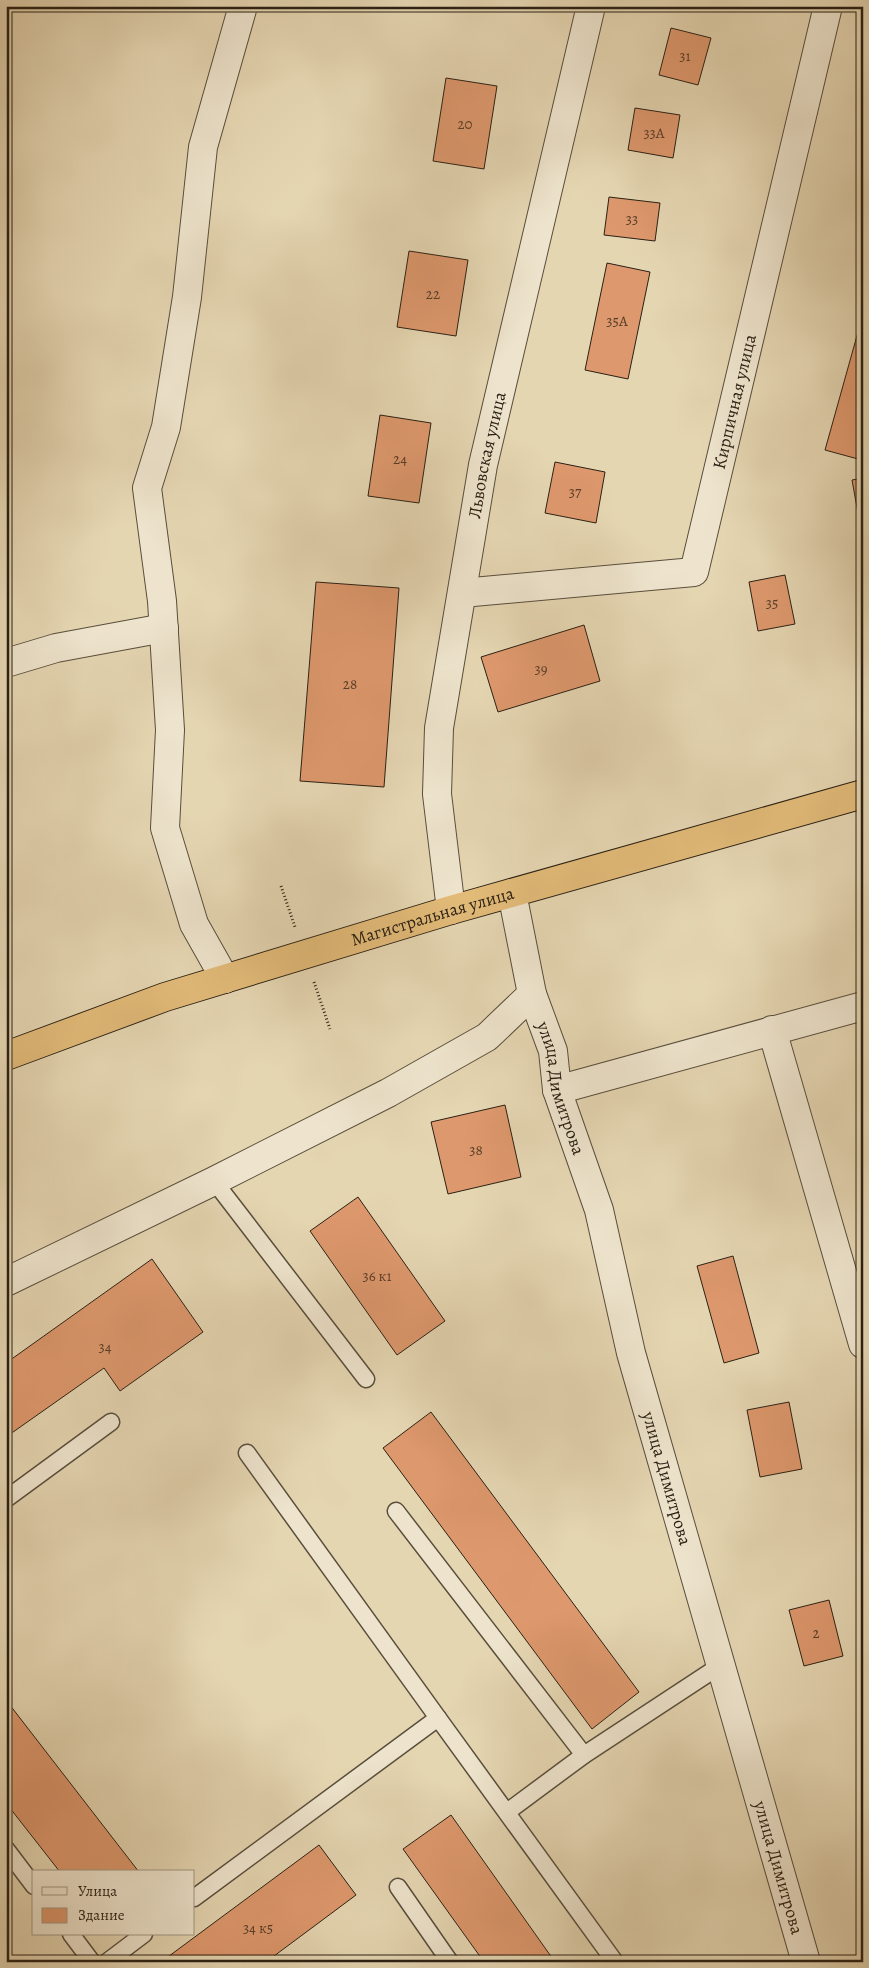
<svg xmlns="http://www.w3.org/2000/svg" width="869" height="1968" font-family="Alegreya,serif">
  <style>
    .building { fill: #de986d; stroke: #2a2014 }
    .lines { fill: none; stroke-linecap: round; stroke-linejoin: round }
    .service-casing { stroke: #594e3c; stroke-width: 19 }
    .minor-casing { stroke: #594e3c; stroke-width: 30 }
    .trunk-casing { stroke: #2a2014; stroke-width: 30 }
    .path { stroke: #2a2014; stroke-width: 3; stroke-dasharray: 1 2.5; stroke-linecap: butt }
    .service { stroke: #eee4cd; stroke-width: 16 }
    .minor { stroke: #eee4cd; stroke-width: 28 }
    .trunk { stroke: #e2bb79; stroke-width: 28 }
    .labels { text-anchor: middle; stroke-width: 4.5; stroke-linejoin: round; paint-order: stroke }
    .number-label { font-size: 15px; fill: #573e2a }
    .street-label { font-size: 18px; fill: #2a2014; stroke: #eee4cd }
  </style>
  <rect width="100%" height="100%" fill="#e5d6b2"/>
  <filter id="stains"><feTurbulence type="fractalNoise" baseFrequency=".004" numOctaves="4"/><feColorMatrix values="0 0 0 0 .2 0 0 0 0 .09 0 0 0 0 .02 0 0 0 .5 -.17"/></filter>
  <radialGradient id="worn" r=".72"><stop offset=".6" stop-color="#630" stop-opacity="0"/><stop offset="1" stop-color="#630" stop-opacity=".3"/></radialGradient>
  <g class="building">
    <path d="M676 6H725V11Z"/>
    <path d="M671 28 711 38 698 85 659 75Z"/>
    <path d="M446 78 497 86 484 169 433 161Z"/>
    <path d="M635 108 680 115 673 158 628 150Z"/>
    <path d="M609 197 660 203 655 241 604 235Z"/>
    <path d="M409 251 468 260 456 336 397 327Z"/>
    <path d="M607 263 650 272 628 379 585 370Z"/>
    <path d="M858 332 863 333V443L858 459 825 450Z"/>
    <path d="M380 415 431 423 419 503 368 496Z"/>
    <path d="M555 462 605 472 596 523 545 513Z"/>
    <path d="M863 478V518L859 519 852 480Z"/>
    <path d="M785 575 795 624 758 631 749 582Z"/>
    <path d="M316 582 399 588 384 787 300 781Z"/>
    <path d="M584 625 600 681 498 712 481 657Z"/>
    <path d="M505 1105 521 1177 448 1194 431 1122Z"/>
    <path d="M358 1197 445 1321 397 1355 310 1231Z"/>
    <path d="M733 1256 759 1353 724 1363 697 1266Z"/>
    <path d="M152 1259 203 1332 120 1391 104 1368 6 1437V1363Z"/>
    <path d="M789 1402 802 1469 760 1477 747 1410Z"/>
    <path d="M431 1412 639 1692 592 1729 383 1448Z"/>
    <path d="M829 1600 843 1656 804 1666 789 1610Z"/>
    <path d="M6 1700 139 1872H60L6 1803Z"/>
    <path d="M451 1815 555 1962H484L403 1849Z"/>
    <path d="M319 1845 356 1895 266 1962H161Z"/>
  </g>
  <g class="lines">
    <defs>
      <g id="service">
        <path d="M214 1181 366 1379"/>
        <path d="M247 1453 438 1718"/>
        <path d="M6 1499 111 1422"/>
        <path d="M396 1511 584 1755"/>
        <path d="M507 1812 584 1755 721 1665"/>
        <path d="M6 1849 34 1886"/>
        <path d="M398 1887 450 1962"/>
        <path d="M194 1898 438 1718 615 1962"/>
        <path d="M71 1934 92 1962"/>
        <path d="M107 1962 144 1934"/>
      </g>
      <g id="minor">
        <path id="s1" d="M462 593 694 572 828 6"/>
        <path d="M6 663 56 648 164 628"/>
        <path id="s2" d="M451 910 437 794 439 728 483 465 591 6"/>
        <path d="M225 979 194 924 165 828 170 730 162 601 147 488 166 427 187 297 203 147 243 6"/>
        <path id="s3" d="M532 994 553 1051 557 1090 599 1210 631 1353 806 1962"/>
        <path d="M772 1030 863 1344"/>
        <path d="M557 1090 863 1006"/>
        <path d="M6 1282 214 1181 388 1093 487 1037 532 994 512 893"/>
      </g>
      <g id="trunk">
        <path id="s4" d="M6 1056 165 997 451 910 863 794"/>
      </g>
    </defs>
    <use href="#service" class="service-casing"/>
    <use href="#minor" class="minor-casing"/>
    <use href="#trunk" class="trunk-casing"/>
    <g class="path">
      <path d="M281 886 295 927"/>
      <path d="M314 982 330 1029"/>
    </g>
    <use href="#service" class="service"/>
    <use href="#minor" class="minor"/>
    <use href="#trunk" class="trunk"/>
  </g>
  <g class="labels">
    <g class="number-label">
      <text x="685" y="61">31</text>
      <text x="465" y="129">20</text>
      <text x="654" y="138">33А</text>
      <text x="632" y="224">33</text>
      <text x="433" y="299">22</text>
      <text x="617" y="326">35А</text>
      <text x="400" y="464">24</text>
      <text x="575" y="497">37</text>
      <text x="772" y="608">35</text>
      <text x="541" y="674">39</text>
      <text x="350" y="689">28</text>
      <text x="476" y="1155">38</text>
      <text x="377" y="1281">36 к1</text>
      <text x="105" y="1352">34</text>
      <text x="816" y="1638">2</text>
      <text x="258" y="1933">34 к5</text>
    </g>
    <g class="street-label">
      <text dy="6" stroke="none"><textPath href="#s1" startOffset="408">Кирпичная улица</textPath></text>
      <text dy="6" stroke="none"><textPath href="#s2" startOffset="460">Львовская улица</textPath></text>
      <text dy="6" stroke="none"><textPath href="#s4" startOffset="449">Магистральная улица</textPath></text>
      <text dy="6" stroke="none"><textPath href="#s3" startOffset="99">улица Димитрова</textPath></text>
      <text dy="6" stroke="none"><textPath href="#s3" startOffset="504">улица Димитрова</textPath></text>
      <text dy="6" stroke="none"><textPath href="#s3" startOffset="909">улица Димитрова</textPath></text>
    </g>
  </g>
  <rect width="869" height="1968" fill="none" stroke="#e5d6b2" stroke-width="25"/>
  <rect x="8" y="8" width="854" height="1953" fill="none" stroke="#2a2014" stroke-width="2.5"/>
  <rect x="12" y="12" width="844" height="1943" fill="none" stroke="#2a2014"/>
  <rect x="32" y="1870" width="162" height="65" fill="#eee4cd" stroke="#a09683"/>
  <rect x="42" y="1887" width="25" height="8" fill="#eee4cd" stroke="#a09683"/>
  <text x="78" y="1896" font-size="15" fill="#2a2014">Улица</text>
  <rect x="42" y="1908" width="25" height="15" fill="#de986d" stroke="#a09683"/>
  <text x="78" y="1920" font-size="15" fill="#2a2014">Здание</text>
  <rect width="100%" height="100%" filter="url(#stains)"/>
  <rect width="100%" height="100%" fill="url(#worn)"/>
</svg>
